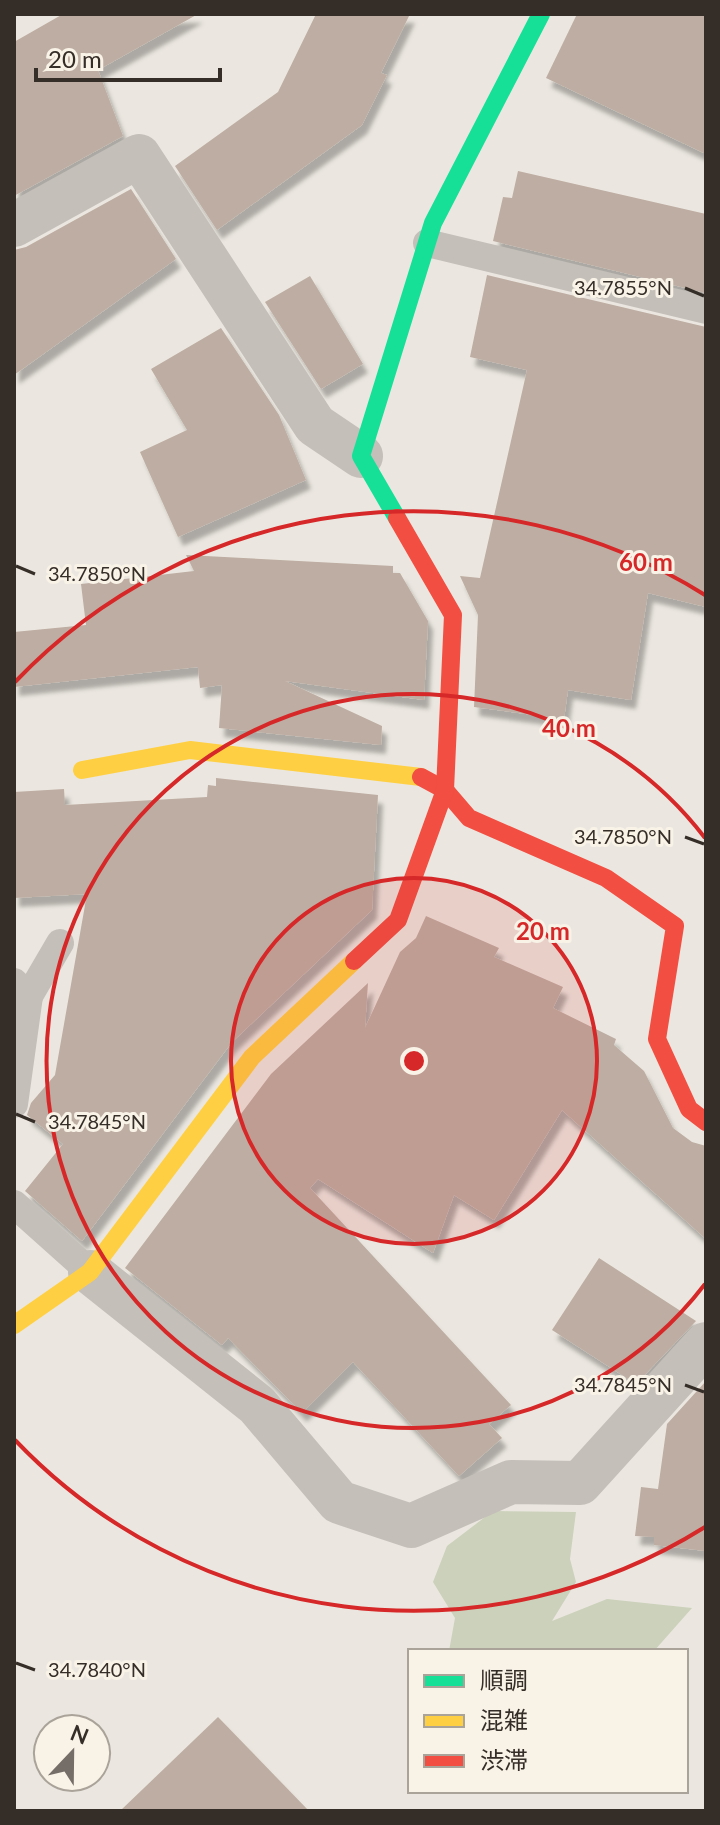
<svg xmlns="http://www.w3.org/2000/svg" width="720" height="1825" font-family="Lato,'Noto Sans JP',sans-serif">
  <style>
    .green { fill: #cbd1ba }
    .building { fill: #beada2; filter: url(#shadow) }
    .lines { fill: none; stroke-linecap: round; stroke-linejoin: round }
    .lane { stroke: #c4bfb9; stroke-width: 28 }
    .street { stroke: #c4bfb9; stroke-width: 44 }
    .fast { stroke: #16e098; stroke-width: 18 }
    .slow { stroke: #ffcf43; stroke-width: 18 }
    .jam { stroke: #f24e42; stroke-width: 18 }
    .ticks { fill: none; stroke: #352d27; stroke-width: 3 }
    .ring { fill: none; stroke: #d62828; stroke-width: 4 }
    .ticks-label { font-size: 20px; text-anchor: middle; fill: #352d27; stroke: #f8f2e7; stroke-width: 6; stroke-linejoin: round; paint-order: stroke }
    .centre { fill: #d62828; stroke: #f8f2e7; stroke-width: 4 }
    .ring-label { font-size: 24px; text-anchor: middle; font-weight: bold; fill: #d62828; stroke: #f8f2e7; stroke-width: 6; stroke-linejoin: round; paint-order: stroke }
  </style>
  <defs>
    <filter id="shadow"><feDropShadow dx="5" dy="9" stdDeviation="2" flood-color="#0004"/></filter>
  </defs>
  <rect width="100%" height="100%" fill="#ebe7e0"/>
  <path class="green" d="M493 1511 576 1512 570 1559 576 1582 552 1621 607 1599 692 1608 654 1651H449L455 1618 433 1582 447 1546Z"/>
  <g class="building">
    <path d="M63 14H198L98 70 123 136 14 196V42Z"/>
    <path d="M316 14H410L381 73 387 75 362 125 217 230 175 166 278 92Z"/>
    <path d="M577 14H706V154L546 78Z"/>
    <path d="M518 171 706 214V293L493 241 503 197 512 198Z"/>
    <path d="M131 189 176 259 14 375V250L26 247Z"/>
    <path d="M487 275 706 327V607L648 593 631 700 568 690 564 719 474 707 478 615 460 576 480 578 527 370 470 357Z"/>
    <path d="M310 276 363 364 321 389 265 302Z"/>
    <path d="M221 328 279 415 306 480 178 537 140 452 187 430 151 369Z"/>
    <path d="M186 555 393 566V573H400L428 621 424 700 285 681 382 726 381 745 219 728 222 685 200 688 198 667 14 687V632L86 625 81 584 194 571Z"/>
    <path d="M216 778 378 795 372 910 232 1042 82 1241 25 1191 63 1144 27 1115 31 1103 55 1075 87 894 14 898V792L64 789 65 805 207 797 208 785 216 786Z"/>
    <path d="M426 916 499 948 494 957 563 987 553 1008 616 1039 614 1045 644 1071 673 1128 692 1142 706 1146V1239L562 1110 494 1220 454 1195 433 1253 318 1179 310 1188 511 1405 489 1424 502 1438 459 1476 353 1362 302 1413 228 1338 222 1345 125 1268 271 1074 368 983 365 1028 400 952 416 938Z"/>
    <path d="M599 1258 696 1321 636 1384 552 1330Z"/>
    <path d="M706 1381V1551L654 1545V1537L635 1536 641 1487 658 1489 667 1424Z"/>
    <path d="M218 1717 309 1811H120Z"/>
  </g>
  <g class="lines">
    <g class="lane">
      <path d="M427 243 706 310"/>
      <path d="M14 982 29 996 14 1104"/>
      <path d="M29 996 60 943"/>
      <path d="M14 1204 90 1272"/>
    </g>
    <g class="street">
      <path d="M14 225 139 156 315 425 361 456"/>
      <path d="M90 1272 257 1405 339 1502 411 1526 511 1482 580 1483 706 1344"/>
    </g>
    <path class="fast" d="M397 518 361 456 433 223 541 14"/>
    <g class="slow">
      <path d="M82 770 190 750 421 777"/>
      <path d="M14 1325 90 1272 252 1057 354 961"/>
    </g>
    <g class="jam">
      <path d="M421 777 445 790 469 818 606 878 675 926 657 1039 689 1109 706 1122"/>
      <path d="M354 961 398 920 445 790 453 615 397 518"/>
    </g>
  </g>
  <path class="ticks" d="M685 288 704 296M16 566 35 574M685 837 704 844M16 1114 35 1122M685 1385 704 1392M16 1663 35 1670"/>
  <circle cx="414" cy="1061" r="183" fill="#d62828" fill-opacity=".12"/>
  <g class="ring">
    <circle cx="414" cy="1061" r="183"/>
    <path d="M705 1284A367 367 0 1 1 705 838"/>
    <path d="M705 1527A550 550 0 0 1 15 1440M15 682A550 550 0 0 1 705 595"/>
  </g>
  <g class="ticks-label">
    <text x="623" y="295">34.7855°N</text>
    <text x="97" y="581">34.7850°N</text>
    <text x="623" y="844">34.7850°N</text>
    <text x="97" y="1129">34.7845°N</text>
    <text x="623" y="1392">34.7845°N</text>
    <text x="97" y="1677">34.7840°N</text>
  </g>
  <circle cx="414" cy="1061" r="12" class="centre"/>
  <g class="ring-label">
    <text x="646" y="571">60 m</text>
    <text x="569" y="737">40 m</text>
    <text x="543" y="940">20 m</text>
  </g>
  <rect width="720" height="1825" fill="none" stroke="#352d27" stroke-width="32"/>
  <rect x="408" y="1649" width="280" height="144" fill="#f8f2e7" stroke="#aaa39a" stroke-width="2"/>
  <rect x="424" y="1675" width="40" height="12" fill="#16e098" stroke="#aaa39a" stroke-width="2"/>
  <text x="480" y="1689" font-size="24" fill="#352d27">順調</text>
  <rect x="424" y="1715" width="40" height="12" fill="#ffcf43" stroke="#aaa39a" stroke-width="2"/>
  <text x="480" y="1729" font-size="24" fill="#352d27">混雑</text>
  <rect x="424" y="1755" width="40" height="12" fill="#f24e42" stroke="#aaa39a" stroke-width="2"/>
  <text x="480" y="1769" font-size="24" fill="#352d27">渋滞</text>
  <g transform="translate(72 1753) rotate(22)"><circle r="38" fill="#f8f2e7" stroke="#aaa39a" stroke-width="2"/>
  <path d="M0-6L14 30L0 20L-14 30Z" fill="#756e68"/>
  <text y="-12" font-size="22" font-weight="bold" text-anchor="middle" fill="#352d27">N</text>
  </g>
  <path d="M36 68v12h184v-12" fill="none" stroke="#352d27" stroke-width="4"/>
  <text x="48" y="68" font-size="24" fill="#352d27" stroke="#f8f2e7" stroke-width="6" paint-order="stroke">20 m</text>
</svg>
